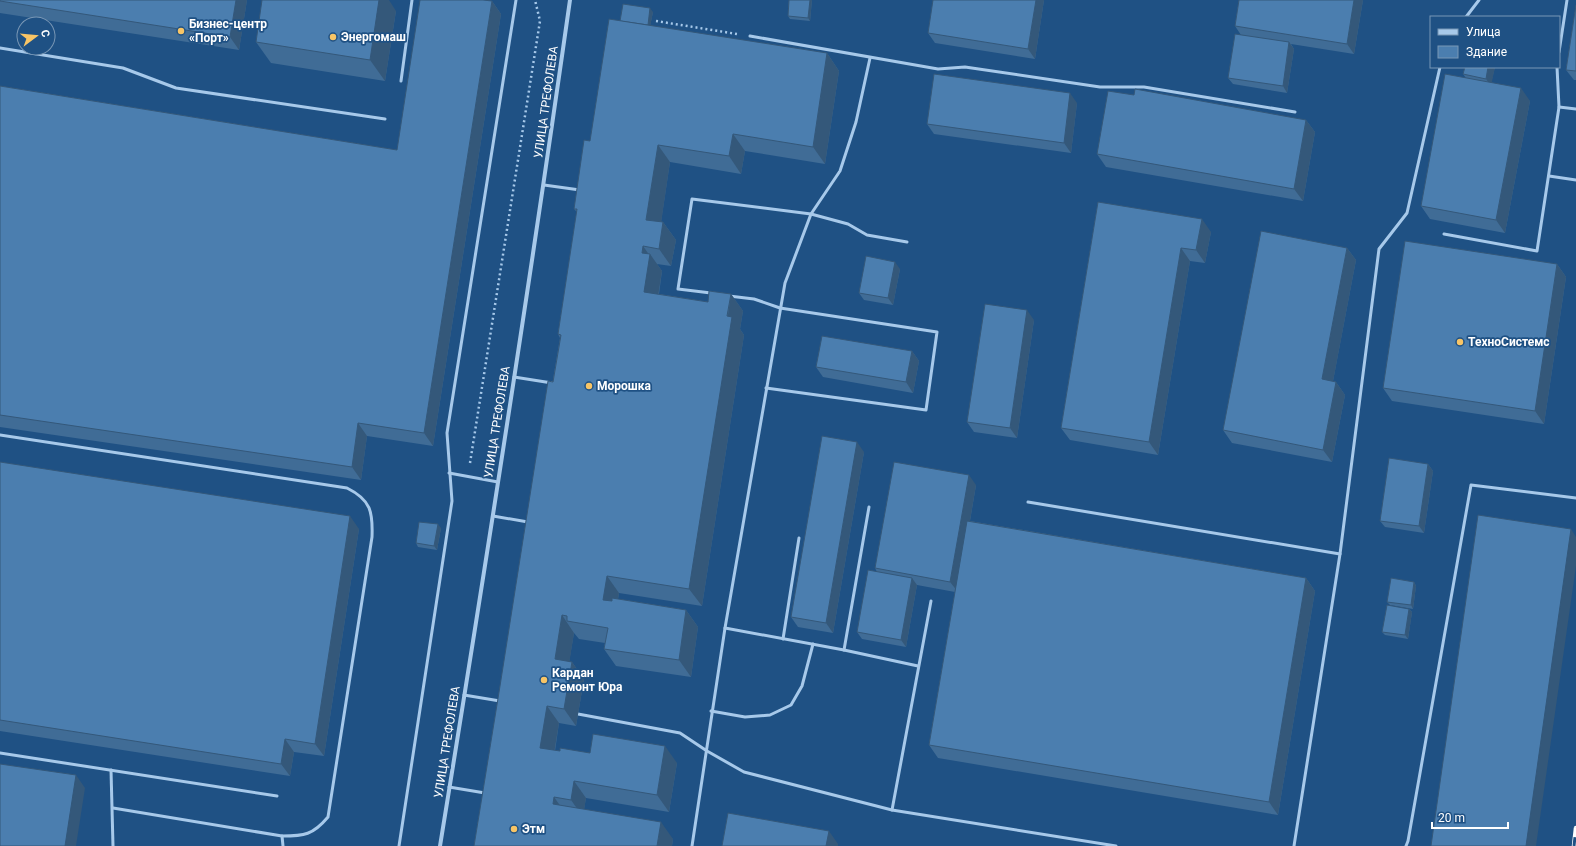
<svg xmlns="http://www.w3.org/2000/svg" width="1576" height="846" font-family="Roboto,sans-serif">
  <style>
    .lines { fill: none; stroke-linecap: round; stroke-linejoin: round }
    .path { stroke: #a7c9ea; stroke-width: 2.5; stroke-dasharray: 2 3; stroke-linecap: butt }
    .service { stroke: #a7c9ea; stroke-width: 3 }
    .minor { stroke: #a7c9ea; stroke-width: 4 }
    .rail-casing { stroke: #fff; stroke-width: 4.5 }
    .rail { stroke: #1f5184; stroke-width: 3; stroke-dasharray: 9; stroke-linecap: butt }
    .wall { fill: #406c96 }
    .shaded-wall { fill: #34587a }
    .building { fill: #4b7eaf; stroke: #34587a }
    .poi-dot { fill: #f8c566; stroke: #1f5184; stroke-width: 1.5 }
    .labels { text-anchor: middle; stroke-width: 3.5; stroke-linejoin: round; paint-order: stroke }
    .poi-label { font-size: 12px; font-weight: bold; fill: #fff; stroke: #1f5184; text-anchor: start }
    .street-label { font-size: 12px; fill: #fff; stroke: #1f5184 }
  </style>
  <rect width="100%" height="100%" fill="#1f5184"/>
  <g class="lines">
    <g class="path">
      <path d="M656 21 737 34"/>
      <path d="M470 463 540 21 535 0"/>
    </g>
    <g class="service">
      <path d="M1466 17 1479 0"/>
      <path d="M750 36 938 69 965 67 1100 87H1144L1295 112"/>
      <path d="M0 48 123 68 176 88 385 119"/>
      <path d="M1559 52 1567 0"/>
      <path d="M401 81 412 0"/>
      <path d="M1559 107 1576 109"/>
      <path d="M1549 176 1576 180"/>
      <path d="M544 185 580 190"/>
      <path d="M1444 234 1537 251 1559 107 1557 67"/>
      <path d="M711 293 678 289 692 199 811 214 848 224 867 235 907 242"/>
      <path d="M729 296 754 299 780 308 937 332 926 410 766 388"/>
      <path d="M514 377 552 383"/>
      <path d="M0 435 347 488C371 500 373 512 372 537L328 817C313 835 304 836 282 836L113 808"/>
      <path d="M449 473 498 482"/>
      <path d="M1028 502 1340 554"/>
      <path d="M493 516 528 522"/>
      <path d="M725 628 844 650 918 666"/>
      <path d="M783 639 799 538"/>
      <path d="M844 650 869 507"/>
      <path d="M464 695 500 701"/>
      <path d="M711 711 745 717 770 715 791 705 802 686 813 644"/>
      <path d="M578 714 680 733 707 751 744 772 892 810 1116 846"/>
      <path d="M0 753 277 796"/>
      <path d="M111 770 113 846"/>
      <path d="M449 787 485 793"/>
      <path d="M892 810 931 601"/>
      <path d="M282 836 283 846"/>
      <path d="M399 846 452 501 447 433 516 0"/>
      <path d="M692 846 725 628 785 283 811 214 840 171 856 122 870 58"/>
      <path d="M1294 846 1340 554 1379 249 1407 213 1440 67"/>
      <path d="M1406 846 1408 841 1471 485 1576 498"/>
    </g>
    <path class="minor" d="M440 846C486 564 530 282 570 0"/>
    <defs>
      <path id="rail" d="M1574 846 1576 828"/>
    </defs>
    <use href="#rail" class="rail-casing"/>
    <use href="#rail" class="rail"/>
  </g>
  <g class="wall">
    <path d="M0 0H247L239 50 0 13Z"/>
    <path d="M789 0H812L810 21 790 19 788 16Z"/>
    <path d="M1044 0 1035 59 935 43 928 33Z"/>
    <path d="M1239 0H1363L1354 54 1291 44 1294 49 1287 93 1233 84 1228 78 1241 35 1235 26Z"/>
    <path d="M492 1 501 14 433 446 367 436 361 480 0 427V86L397 150Z"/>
    <path d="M1576 5V80H1574L1566 70Z"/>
    <path d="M396 11 385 81 271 63 256 42Z"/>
    <path d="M653 12 650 26 827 53 839 71 825 164 745 151 741 174 670 162 661 222H663L676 240 671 266 657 264 662 271 659 294 708 302 731 294 743 311 740 329 744 335 702 606 619 593 618 599 686 610 698 627 691 677 616 666 604 649 605 643 579 639 574 633 569 662H572L584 679 576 726 559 723 555 751 590 753 677 763 669 812 586 798 584 809 673 839 672 846H474L560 338 558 334 577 212 574 209 590 141 620 21Z"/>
    <path d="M1495 67 1491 83 1530 101 1505 233 1430 219 1421 206 1466 78 1463 74Z"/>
    <path d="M1134 95 1306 120 1315 132 1303 201 1106 167 1097 154Z"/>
    <path d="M1077 103 1071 153 934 134 927 124Z"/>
    <path d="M1098 202 1211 232 1205 263 1190 261 1158 455 1070 440 1061 428Z"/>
    <path d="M1347 248 1356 260 1333 381 1336 382 1345 395 1332 462 1232 443 1223 430Z"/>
    <path d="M1557 264 1566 277 1544 424 1392 401 1383 388Z"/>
    <path d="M900 269 893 305 864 300 859 293Z"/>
    <path d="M1034 320 1017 438 974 432 967 422Z"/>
    <path d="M912 351 919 361 913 393 823 377 816 367Z"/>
    <path d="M864 452 833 633 798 627 791 617Z"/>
    <path d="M0 462 359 529 324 756 294 752 290 776 0 731Z"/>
    <path d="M1428 464 1433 471 1424 533 1385 527 1380 521Z"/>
    <path d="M976 485 970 521 1306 578 1315 591 1278 815 938 758 929 745 955 592 917 585 906 647 862 639 857 632 877 572 875 568Z"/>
    <path d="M441 528 437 550 418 547 416 543Z"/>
    <path d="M1414 582 1416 586 1413 609 1390 605 1387 602Z"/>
    <path d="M1409 609 1412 612 1408 639 1385 635 1382 632Z"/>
  </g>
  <g class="shaded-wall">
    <path d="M236 0H247L239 50 230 37Z"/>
    <path d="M379 0H389L396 11 385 81 370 60Z"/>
    <path d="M810 0H812L810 21 808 18Z"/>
    <path d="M1036 0H1044L1035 59 1028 49Z"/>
    <path d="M1354 0H1363L1354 54 1347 44Z"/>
    <path d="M492 1 501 14 433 446 424 433Z"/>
    <path d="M650 8 653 12 649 32 647 29Z"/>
    <path d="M1289 42 1294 49 1287 93 1283 86Z"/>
    <path d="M827 53 839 71 825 164 813 147Z"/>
    <path d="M1488 67H1495L1491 86 1486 79Z"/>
    <path d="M1521 88 1530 101 1505 233 1496 220Z"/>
    <path d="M1070 93 1077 103 1071 153 1064 143Z"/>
    <path d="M1306 120 1315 132 1303 201 1294 189Z"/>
    <path d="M733 134 745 151 741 174 729 156Z"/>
    <path d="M658 145 670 162 659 237 646 220Z"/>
    <path d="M1202 219 1211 232 1205 263 1196 250Z"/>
    <path d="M663 222 676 240 671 266 659 249Z"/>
    <path d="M643 246 650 256V254L662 271 656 309 644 292 642 253Z"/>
    <path d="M1181 248 1190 261 1158 455 1149 442Z"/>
    <path d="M1347 248 1356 260 1331 392 1322 379Z"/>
    <path d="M895 262 900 269 893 305 888 298Z"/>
    <path d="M1557 264 1566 277 1544 424 1535 411Z"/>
    <path d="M731 294 743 311 740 329 744 335 702 606 689 589Z"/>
    <path d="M1027 310 1034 320 1017 438 1010 428Z"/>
    <path d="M912 351 919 361 913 393 906 382Z"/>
    <path d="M1336 382 1345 395 1332 462 1323 450Z"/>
    <path d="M358 423 367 436 361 480 352 467Z"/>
    <path d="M857 442 864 452 833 633 826 623Z"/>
    <path d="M1428 464 1433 471 1424 533 1419 526Z"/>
    <path d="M969 475 976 485 958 592 950 582Z"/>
    <path d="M350 516 359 529 324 756 315 744Z"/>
    <path d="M438 524 441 528 437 550 434 546Z"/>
    <path d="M1571 529 1576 537V566L1536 846H1526Z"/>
    <path d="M607 576 619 593 615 617 603 600Z"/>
    <path d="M912 578 917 585 906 647 901 640Z"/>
    <path d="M1306 578 1315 591 1278 815 1269 802Z"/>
    <path d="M1414 582 1416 586 1413 609 1411 605Z"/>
    <path d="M1409 609 1412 612 1408 639 1405 635Z"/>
    <path d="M686 610 698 627 691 677 679 660Z"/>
    <path d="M562 615 574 633 567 677 555 659Z"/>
    <path d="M572 662 584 679 576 726 564 709Z"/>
    <path d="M547 706 559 723 552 766 540 748Z"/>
    <path d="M285 739 294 752 290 776 281 764Z"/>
    <path d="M665 746 677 763 669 812 657 795Z"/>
    <path d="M76 775 85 788 76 846H65Z"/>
    <path d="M574 781 586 798 583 817 571 800Z"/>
    <path d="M554 797 566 814 553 804Z"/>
    <path d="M661 822 673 839 672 846H657Z"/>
    <path d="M829 831 838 844V846H826Z"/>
  </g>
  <g class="building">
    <path d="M0 0H236L230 37 0 1Z"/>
    <path d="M262 0H379L370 60 256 42Z"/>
    <path d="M420 0H483L492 1 424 433 358 423 352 467 0 415V86L397 150Z"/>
    <path d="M789 0H810L808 18 788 16Z"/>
    <path d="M933 0H1036L1028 49 928 33Z"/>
    <path d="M1239 0H1354L1347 44 1235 26Z"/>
    <path d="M623 4 650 8 648 25 620 21Z"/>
    <path d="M1576 5V71L1566 70Z"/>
    <path d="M609 19 827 53 813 147 733 134 729 156 658 145 646 220 663 222 659 249 643 246 642 253 650 254 644 292 708 302 709 291 731 294 727 316 732 317 689 589 607 576 603 600 612 601V598L686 610 679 660 604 649 608 628 567 621V616L562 615 555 659 572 662 566 697 564 709 547 706 540 748 560 751V748L590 753 593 734 665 746 657 795 574 781 571 800 554 797 553 804 661 822 657 846H474L500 686 548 381 553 382 561 335 558 334 577 209H574L584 140 590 141Z"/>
    <path d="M1235 34 1289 42 1283 86 1228 78Z"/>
    <path d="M1465 67H1488L1486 79 1463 74Z"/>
    <path d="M934 74 1070 93 1064 143 927 124Z"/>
    <path d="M1445 74 1521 88 1496 220 1421 206Z"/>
    <path d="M1135 89 1306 120 1294 189 1097 154 1108 91 1134 95Z"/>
    <path d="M1098 202 1202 219 1196 250 1181 248 1149 442 1061 428Z"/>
    <path d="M1261 231 1347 248 1322 379 1336 382 1323 450 1223 430Z"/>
    <path d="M1405 241 1557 264 1535 411 1383 388Z"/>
    <path d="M866 256 895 262 888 298 859 293Z"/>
    <path d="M985 304 1027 310 1010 428 967 422Z"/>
    <path d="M822 336 912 351 906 382 816 367Z"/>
    <path d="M822 436 857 442 826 623 791 617Z"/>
    <path d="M1389 458 1428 464 1419 526 1380 521Z"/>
    <path d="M0 462 350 516 315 744 285 739 281 764 0 720Z"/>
    <path d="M894 462 969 475 950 582 875 568Z"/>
    <path d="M1478 515 1571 529 1526 846H1431Z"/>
    <path d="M967 521 1306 578 1269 802 929 745Z"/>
    <path d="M419 522 438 524 434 546 416 543Z"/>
    <path d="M868 570 912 578 901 640 857 632Z"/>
    <path d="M1391 578 1414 582 1411 605 1387 602Z"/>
    <path d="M1387 605 1409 609 1405 635 1382 632Z"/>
    <path d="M0 764 76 775 65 846H0Z"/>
    <path d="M728 813 829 831 826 846H722Z"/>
  </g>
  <g class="poi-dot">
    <circle cx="181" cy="31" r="4"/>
    <circle cx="333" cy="37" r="4"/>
    <circle cx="1460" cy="342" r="4"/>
    <circle cx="589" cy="386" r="4"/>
    <circle cx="544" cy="680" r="4"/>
    <circle cx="514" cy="829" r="4"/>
  </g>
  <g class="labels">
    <g class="poi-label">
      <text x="189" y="28">Бизнес-центр<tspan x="189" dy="14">«Порт»</tspan></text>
      <text x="341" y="41">Энергомаш</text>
      <text x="1468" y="346">ТехноСистемс</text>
      <text x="597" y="390">Морошка</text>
      <text x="552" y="677">Кардан<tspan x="552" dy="14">Ремонт Юра</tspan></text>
      <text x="522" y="833">Этм</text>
    </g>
    <g class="street-label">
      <text transform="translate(546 102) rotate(-82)" y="4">УЛИЦА ТРЕФОЛЕВА</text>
      <text transform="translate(497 422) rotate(-81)" y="4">УЛИЦА ТРЕФОЛЕВА</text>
      <text transform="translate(447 742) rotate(-81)" y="4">УЛИЦА ТРЕФОЛЕВА</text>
    </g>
  </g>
  <rect x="1430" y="16" width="130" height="52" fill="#1f5184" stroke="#7997b5"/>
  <rect x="1438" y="29" width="20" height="6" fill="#a7c9ea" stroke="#7997b5"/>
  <text x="1466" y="36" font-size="12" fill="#ffffff">Улица</text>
  <rect x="1438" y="46" width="20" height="12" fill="#4b7eaf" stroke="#7997b5"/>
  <text x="1466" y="56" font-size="12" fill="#ffffff">Здание</text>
  <g transform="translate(36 36) rotate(74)"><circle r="19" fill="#1f5184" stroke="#7997b5"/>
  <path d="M0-3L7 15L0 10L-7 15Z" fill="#f8c566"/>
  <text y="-6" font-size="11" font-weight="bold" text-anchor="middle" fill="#ffffff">С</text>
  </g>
  <path d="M1432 822v6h76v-6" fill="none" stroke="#ffffff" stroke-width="2"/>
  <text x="1438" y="822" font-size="12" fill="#ffffff" stroke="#1f5184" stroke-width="3" paint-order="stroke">20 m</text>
</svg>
